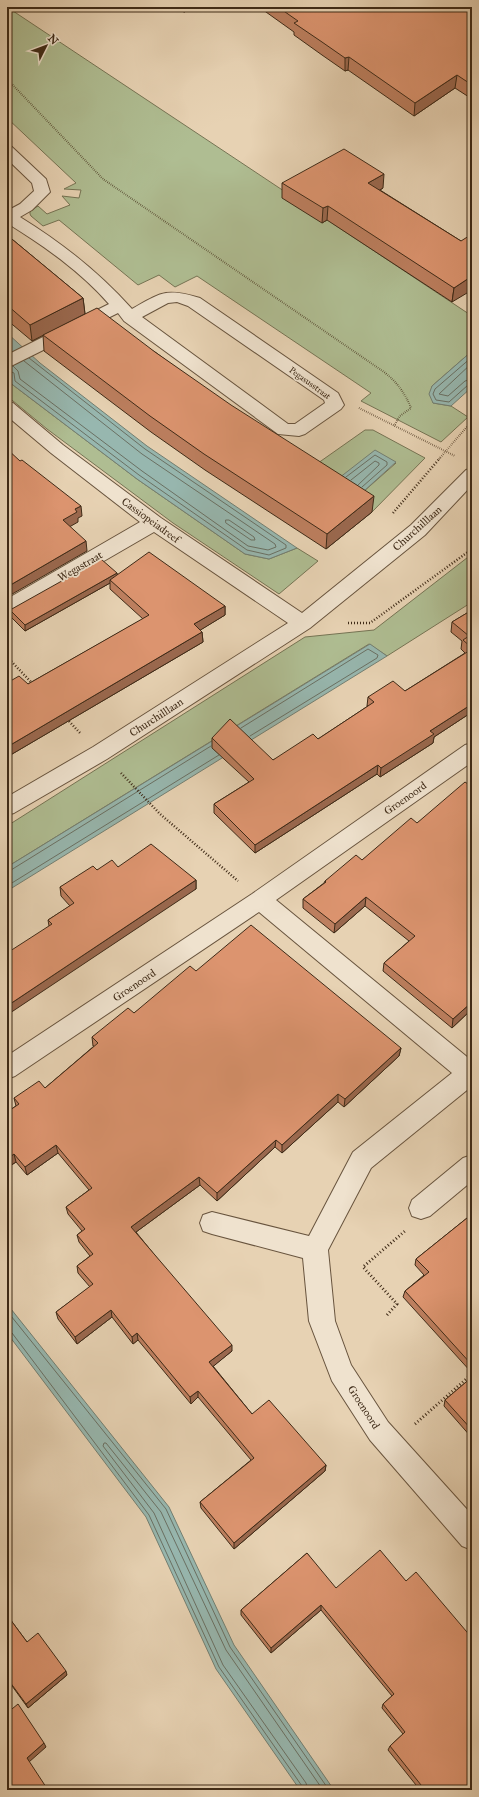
<svg xmlns="http://www.w3.org/2000/svg" width="479" height="1797" font-family="'IM FELL Great Primer',serif">
  <style>
    .green { fill: #afbd92; stroke: #767454 }
    .water { fill: #97b7af; stroke: #737f72 }
    .lines { fill: none; stroke-linecap: round; stroke-linejoin: round }
    .shore { stroke: #6a7063; stroke-width: 1 }
    .minor-casing { stroke: #68543e; stroke-width: 2 }
    .path-far2 { stroke: #3e2a17; stroke-width: 2; stroke-dasharray: 0.5 1.5; stroke-linecap: butt }
    .path-far1 { stroke: #3e2a17; stroke-width: 2.5; stroke-dasharray: 1 2; stroke-linecap: butt }
    .path { stroke: #3e2a17; stroke-width: 3; stroke-dasharray: 1 2.5; stroke-linecap: butt }
    .minor { fill: #efe2ce; fill-rule: evenodd }
    .wall { fill: #bd7f5f; stroke: #3e2a17 }
    .shaded-wall { fill: #9a684e; stroke: #3e2a17 }
    .building { fill: #dc946f; stroke: #3e2a17 }
    .labels { text-anchor: middle; stroke-width: 3.5; stroke-linejoin: round; paint-order: stroke }
    .far-street-label { font-size: 9px; fill: #3e2a17; stroke: #efe2ce }
    .street-label { font-size: 11px; fill: #3e2a17; stroke: #efe2ce }
  </style>
  <rect width="100%" height="100%" fill="#e7d2b3"/>
  <filter id="stains"><feTurbulence type="fractalNoise" baseFrequency=".005" numOctaves="4"/><feColorMatrix values="0 0 0 0 .2 0 0 0 0 .09 0 0 0 0 .02 0 0 0 .5 -.17"/></filter>
  <radialGradient id="worn" r=".72"><stop offset=".6" stop-color="#630" stop-opacity="0"/><stop offset="1" stop-color="#630" stop-opacity=".3"/></radialGradient>
  <g class="green">
    <polygon points="7,7 472,316 472,351 432,386 433,403 451,406 468,417 441,442 361,401 371,393 197,276 175,287 159,275 138,285 59,220 43,226 31,216 30,214 30,211 38,206 47,214 70,205 62,196 79,198 81,190 64,189 76,183 7,118"/>
    <polygon points="9,382 137,479 245,554 269,559 297,548 318,561 279,594 173,523 47,429 7,396 7,383"/>
    <polygon points="365,430 373,430 425,458 372,512 354,500 396,463 330,485 311,468"/>
    <polygon points="472,554 472,602 387,656 369,644 7,867 7,826 305,637 374,630"/>
  </g>
  <g class="water">
    <polygon points="7,333 40,363 147,446 297,548 269,559 245,554 137,479 9,382 11,376 7,373"/>
    <polygon points="472,351 472,387 451,406 433,403 429,394 432,386"/>
    <polygon points="375,450 396,462 354,500 330,485"/>
    <polygon points="370,644 387,656 7,891 7,867"/>
    <polygon points="7,1304 169,1507 234,1645 334,1790 300,1790 216,1669 146,1517 7,1333"/>
  </g>
  <g class="lines">
    <g class="shore">
      <polyline points="472,357 435,389 433,394 436,400 449,402 468,385 472,384"/>
      <polyline points="472,363 439,394 448,396 465,381 472,379"/>
      <polyline points="13,366 18,371 20,379 142,471 248,546 268,550 276,547 275,544 142,454 24,361"/>
      <polyline points="7,370 14,373 15,381 139,475 247,550 269,555 286,548 286,545 145,449 29,358"/>
      <polyline points="346,477 375,455 387,462 387,465 362,487"/>
      <polyline points="351,480 375,461 379,463 379,465 358,485"/>
      <polygon points="226,520 229,520 254,537 255,540 251,540 226,523"/>
      <polyline points="241,728 368,649 378,655 377,658 250,736"/>
      <polyline points="7,870 11,870 211,746"/>
      <polyline points="7,886 219,755"/>
      <polyline points="7,1311 166,1509 230,1647 329,1790"/>
      <polyline points="7,1331 12,1333 149,1515 219,1667 302,1786 303,1790"/>
      <polyline points="308,1790 306,1783 223,1665 154,1513 103,1446 104,1443 106,1443 161,1512 226,1650 323,1790"/>
    </g>
    <defs>
      <g id="minor">
        <path d="M7 145 12 147 46 179 50 192 32 210 20 217C62 243 99 272 132 309 162 292 166 288 200 298L338 393 344 405 341 409 305 434 299 436 278 434 124 321 118 313 7 368V355L109 304C80 271 44 246 7 223V211L20 204 34 191 32 183 7 159ZM177 302 188 306 324 400 325 403 295 424H288L142 317 168 303Z"/>
        <polygon points="7,401 13,403 63,445 161,518 302,613 411,525 466,470 472,468 472,485 425,535 310,628 107,759 14,813 7,815 7,797 93,747 288,623 154,532 14,613 7,615 7,599 140,522 51,453 7,416"/>
        <polygon points="472,743 472,762 276,900 472,1061 472,1086 371,1168 328,1250 335,1321 351,1365 388,1422 472,1515 472,1550 462,1546 370,1440 332,1381 309,1321 303,1258 212,1234 203,1231 200,1223 203,1215 212,1212 309,1236 353,1152 452,1073 259,912 15,1076 7,1079 7,1056 252,894 465,745"/>
        <polygon points="472,1155 472,1181 430,1216 421,1219 412,1216 409,1208 412,1200 463,1158"/>
      </g>
    </defs>
    <use href="#minor" class="minor-casing"/>
    <g class="path-far2">
      <path d="M7 79 103 179 384 372C397 382 405 393 411 408L400 416 394 426"/>
      <polyline points="359,408 455,456"/>
      <polyline points="439,459 472,421"/>
    </g>
    <g class="path-far1">
      <polyline points="393,513 440,458"/>
      <polyline points="348,623 370,623 472,549"/>
      <polyline points="7,657 33,684"/>
      <polyline points="67,719 80,733"/>
      <polyline points="121,773 160,814 238,881"/>
    </g>
    <g class="path">
      <polyline points="387,1315 397,1304 363,1267 405,1231"/>
      <polyline points="415,1424 472,1374"/>
    </g>
    <use href="#minor" class="minor"/>
  </g>
  <g class="wall">
    <polygon points="173,7 197,7 184,12"/>
    <polygon points="259,7 472,7 472,99 455,88 414,116 348,70 345,71 322,55 294,35 294,32"/>
    <polygon points="282,183 383,188 380,190 461,241 452,302 327,220 322,223 282,198"/>
    <polygon points="7,235 83,298 85,314 155,352 372,512 326,549 205,470 151,432 44,351 43,335 32,341 7,320"/>
    <polygon points="117,574 225,606 225,615 200,630 202,632 203,642 7,757 7,683 28,684 143,619 110,589 110,583 25,631 10,616 10,610"/>
    <polygon points="472,610 472,712 434,737 433,743 380,777 377,774 255,853 214,813 214,804 249,782 212,748 212,738 273,760 318,739 368,706 367,706 368,697 405,691 465,653 461,649 462,641 451,632 452,622"/>
    <polygon points="472,786 472,1009 452,1028 383,971 384,963 409,941 365,906 334,933 303,908 303,899 324,883 325,881 362,860"/>
    <polygon points="118,867 196,880 196,889 49,926 48,920 70,906 61,896 60,887 97,870"/>
    <polygon points="196,971 401,1048 399,1056 344,1107 338,1102 282,1153 275,1147 217,1201 200,1185 136,1232 232,1351 213,1366 252,1414 326,1465 325,1471 234,1549 201,1508 200,1502 251,1460 198,1397 191,1404 138,1340 133,1344 112,1317 77,1344 58,1319 56,1312 90,1287 78,1273 77,1266 90,1256 79,1242 77,1235 82,1231 68,1214 66,1207 89,1190 58,1153 27,1175 16,1162 7,1168 7,1112 16,1106 14,1098 45,1088 94,1046 93,1046 92,1037 134,1013"/>
    <polygon points="472,1214 472,1373 403,1297 405,1291 424,1275 415,1265 416,1259"/>
    <polygon points="472,1377 472,1438 444,1406 445,1400"/>
    <polygon points="307,1553 472,1790 420,1790 388,1750 390,1746 403,1734 382,1708 383,1704 392,1696 321,1610 271,1653 241,1615 241,1610"/>
    <polygon points="7,1615 27,1642 67,1675 28,1708 7,1679"/>
  </g>
  <g class="shaded-wall">
    <polygon points="184,7 197,7 184,12"/>
    <polygon points="349,57 348,70 345,71 345,58"/>
    <polygon points="457,75 455,88 414,116 415,103"/>
    <polygon points="384,174 383,188 367,198 368,183"/>
    <polygon points="328,206 327,220 322,223 323,208"/>
    <polygon points="472,276 472,290 452,302 454,288"/>
    <polygon points="83,298 85,314 32,341 30,325"/>
    <polygon points="374,496 372,512 326,549 327,534"/>
    <polygon points="81,506 82,516 78,518 78,522 64,530 63,520 75,509"/>
    <polygon points="86,541 87,551 7,597 7,587"/>
    <polygon points="117,573 118,579 110,580 110,583 25,631 25,625"/>
    <polygon points="225,606 225,615 194,634 194,624"/>
    <polygon points="202,632 203,642 7,757 7,747"/>
    <polygon points="472,704 472,712 434,737 433,743 380,777 381,768 430,731"/>
    <polygon points="378,765 377,774 255,853 255,845"/>
    <polygon points="196,880 196,889 7,1015 7,1006"/>
    <polygon points="366,897 365,906 334,933 335,924"/>
    <polygon points="472,1002 472,1009 452,1028 453,1019"/>
    <polygon points="401,1048 399,1056 344,1107 345,1099"/>
    <polygon points="338,1094 338,1102 282,1153 282,1145"/>
    <polygon points="276,1140 275,1147 217,1201 217,1193"/>
    <polygon points="56,1145 58,1153 27,1175 25,1167"/>
    <polygon points="14,1154 16,1162 7,1168 7,1159"/>
    <polygon points="199,1177 200,1185 132,1235 131,1227"/>
    <polygon points="111,1310 112,1317 77,1344 75,1337"/>
    <polygon points="137,1333 138,1340 133,1344 132,1337"/>
    <polygon points="232,1345 232,1351 210,1369 209,1362"/>
    <polygon points="198,1391 198,1397 191,1404 190,1397"/>
    <polygon points="326,1465 325,1471 234,1549 234,1543"/>
    <polygon points="321,1605 321,1610 271,1653 271,1648"/>
    <polygon points="66,1671 67,1675 28,1708 26,1704"/>
    <polygon points="44,1743 46,1747 29,1762 27,1758"/>
  </g>
  <g class="building">
    <polygon points="278,7 472,7 472,85 457,75 415,103 349,57 345,58 322,42 294,23 298,21"/>
    <polygon points="344,149 384,174 368,183 461,241 472,234 472,276 454,288 328,206 323,208 282,183"/>
    <polygon points="7,235 83,298 30,325 7,305"/>
    <polygon points="97,308 155,352 231,405 374,496 327,534 204,454 150,416 43,335"/>
    <polygon points="7,449 20,461 22,460 81,506 75,509 77,512 63,520 86,541 7,587"/>
    <polygon points="149,552 225,606 194,624 202,632 7,747 7,683 19,676 28,684 149,615 110,580"/>
    <polygon points="101,559 117,573 25,625 10,610"/>
    <polygon points="472,610 472,648 463,640 469,636 452,622"/>
    <polygon points="472,649 472,704 430,731 434,734 381,768 378,765 255,845 214,804 254,779 212,738 230,719 273,760 313,734 318,739 374,702 368,697 393,681 405,691"/>
    <polygon points="465,782 471,786 472,786 472,1002 453,1019 384,963 415,936 366,897 335,924 303,899 326,882 325,881 356,855 362,860 411,818 417,823"/>
    <polygon points="151,844 196,880 7,1006 7,953 52,924 48,920 74,903 60,887 93,866 97,870 112,860 118,867"/>
    <polygon points="251,925 401,1048 345,1099 338,1094 282,1145 276,1140 217,1193 199,1177 131,1227 232,1345 209,1362 252,1414 269,1400 326,1465 234,1543 200,1502 254,1458 198,1391 190,1397 137,1333 132,1337 111,1310 75,1337 56,1312 93,1284 77,1266 93,1254 77,1235 85,1229 66,1207 92,1188 56,1145 25,1167 14,1154 7,1159 7,1112 19,1104 14,1098 39,1081 45,1088 98,1043 92,1037 128,1008 134,1013 190,966 196,971"/>
    <polygon points="472,1214 472,1365 405,1291 429,1272 416,1259"/>
    <polygon points="472,1377 472,1430 445,1400"/>
    <polygon points="380,1550 406,1581 416,1572 472,1638 472,1790 425,1790 390,1746 405,1732 383,1704 394,1694 321,1605 271,1648 241,1610 307,1553 336,1588"/>
    <polygon points="7,1615 27,1642 38,1633 66,1671 26,1704 7,1678"/>
    <polygon points="18,1704 44,1743 27,1758 48,1790 7,1790 7,1713"/>
  </g>
  <g class="labels">
    <g class="far-street-label">
      <text transform="translate(310 383) rotate(36)" y="3">Pegasusstraat</text>
    </g>
    <g class="street-label">
      <text transform="translate(151 520) rotate(36)" y="4">Cassiopeiadreef</text>
      <text transform="translate(417 528) rotate(-42)" y="4">Churchilllaan</text>
      <text transform="translate(80 566) rotate(-30)" y="4">Wegastraat</text>
      <text transform="translate(156 717) rotate(-33)" y="4">Churchilllaan</text>
      <text transform="translate(405 798) rotate(-35)" y="4">Groenoord</text>
      <text transform="translate(134 985) rotate(-34)" y="4">Groenoord</text>
      <text transform="translate(364 1407) rotate(57)" y="4">Groenoord</text>
    </g>
  </g>
  <rect width="479" height="1797" fill="none" stroke="#e7d2b3" stroke-width="24"/>
  <rect x="8" y="8" width="463" height="1781" fill="none" stroke="#3e2a17" stroke-width="2"/>
  <rect x="12" y="12" width="455" height="1773" fill="none" stroke="#3e2a17"/>
  <g transform="translate(46 46) rotate(48)" stroke="#efe2ce" stroke-width="3" paint-order="stroke">
  <path d="M0-3L7 15L0 10L-7 15Z" fill="#3e2a17"/>
  <text y="-6" font-size="11" font-weight="bold" text-anchor="middle" fill="#3e2a17">N</text>
  </g>
  <rect width="100%" height="100%" filter="url(#stains)"/>
  <rect width="100%" height="100%" fill="url(#worn)"/>
</svg>
